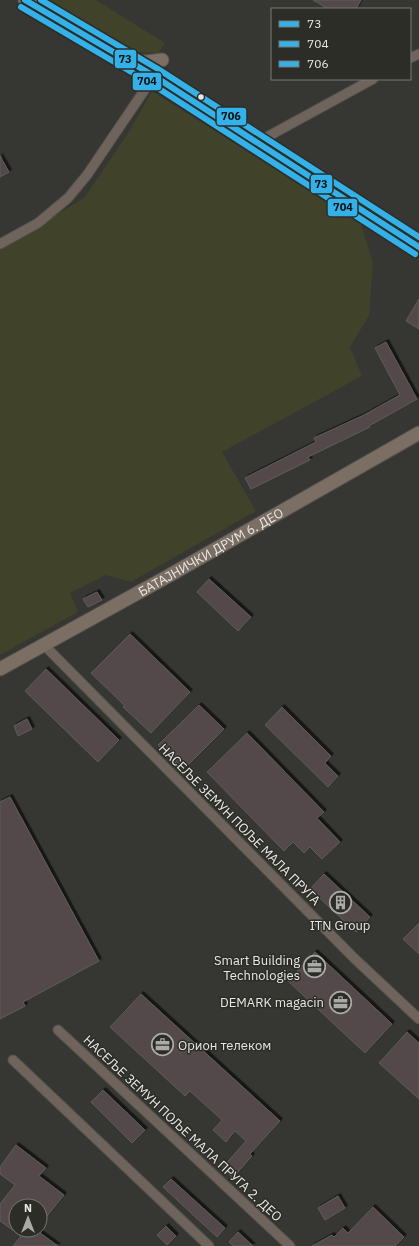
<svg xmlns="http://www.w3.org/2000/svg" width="419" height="1246" font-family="'IBM Plex Sans',sans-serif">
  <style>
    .grass { fill: #404229 }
    .building { fill: #534a4c; stroke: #5d5c5b; filter: url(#shadow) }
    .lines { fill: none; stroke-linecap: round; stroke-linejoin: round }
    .street-casing { stroke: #525250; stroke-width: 11 }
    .secondary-casing { stroke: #525250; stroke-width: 15 }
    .street { stroke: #6f645b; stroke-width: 9 }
    .secondary { stroke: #7b6e63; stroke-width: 13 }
    .bus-1-casing { stroke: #2d2d28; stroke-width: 9 }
    .bus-2-casing { stroke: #2d2d28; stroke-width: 9 }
    .bus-3-casing { stroke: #2d2d28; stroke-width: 9 }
    .bus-1 { stroke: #33b2e9; stroke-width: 6 }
    .bus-2 { stroke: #33b2e9; stroke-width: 6 }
    .bus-3 { stroke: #33b2e9; stroke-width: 6 }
    .bus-dot { fill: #e8e8e5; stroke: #2d2d28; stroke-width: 1.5 }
    .labels { text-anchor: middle; stroke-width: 3; stroke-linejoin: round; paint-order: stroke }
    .street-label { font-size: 13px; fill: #e8e8e5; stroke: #2d2d28 }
    .poi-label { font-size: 13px; fill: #e8e8e5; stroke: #2d2d28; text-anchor: end }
    .line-badge { stroke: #2d2d28; stroke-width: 1.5 }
    .pale-badge-label { font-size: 11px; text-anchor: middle; font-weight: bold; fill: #111 }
  </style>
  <defs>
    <filter id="shadow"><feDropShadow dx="2.5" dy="-2.5" stdDeviation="0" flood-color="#0009"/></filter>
  </defs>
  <rect width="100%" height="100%" fill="#363633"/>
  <g class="grass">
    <polygon points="40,0 96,0 165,43 158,53 123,52"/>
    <polygon points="152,91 361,224 373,263 369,316 350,347 362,376 222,452 256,511 131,582 106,575 70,593 78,612 0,655 0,250 85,197 130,130"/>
  </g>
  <g class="building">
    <polygon points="313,0 361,0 356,9 328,9"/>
    <polygon points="0,156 9,172 0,177"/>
    <polygon points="419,299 419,329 406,321"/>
    <polygon points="386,342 417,399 369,426 370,427 308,457 310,460 251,489 245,478 316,442 314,438 364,415 400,395 375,348"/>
    <polygon points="209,579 251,617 238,631 197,592"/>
    <polygon points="97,592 102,600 88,607 83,599"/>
    <polygon points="130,634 190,692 151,733 123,707 125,706 91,673"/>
    <polygon points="46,669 119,740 98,762 25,691"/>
    <polygon points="199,705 224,729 183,770 158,745"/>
    <polygon points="282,707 331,756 325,763 338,776 328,787 265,725"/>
    <polygon points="27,719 32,729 18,736 14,726"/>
    <polygon points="247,733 324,812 317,818 340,842 322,859 310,847 304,853 293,842 284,851 207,772"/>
    <polygon points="10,797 99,961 23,1002 25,1006 0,1019 0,802"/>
    <polygon points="324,874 370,917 356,932 310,889"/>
    <polygon points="419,923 419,954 403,939"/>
    <polygon points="315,952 392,1024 365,1053 288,981"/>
    <polygon points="141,994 280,1121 250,1154 252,1156 233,1178 222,1168 246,1141 235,1131 226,1142 213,1130 222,1120 190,1091 185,1096 110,1027"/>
    <polygon points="407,1032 419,1043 419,1099 379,1063"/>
    <polygon points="103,1090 145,1130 132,1143 91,1102"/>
    <polygon points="16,1145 46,1168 39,1176 64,1195 40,1225 40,1206 16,1206 16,1230 36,1230 58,1246 13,1246 21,1236 0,1221 0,1204 15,1185 0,1174 0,1167"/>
    <polygon points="171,1179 225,1228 217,1237 163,1187"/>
    <polygon points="338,1196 345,1208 325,1220 318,1208"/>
    <polygon points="373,1207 404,1237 395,1246 312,1246 332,1235 334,1237 343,1228 348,1233"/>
    <polygon points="166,1226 176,1236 167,1245 157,1235"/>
    <polygon points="238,1232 253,1246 233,1246 229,1242"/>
  </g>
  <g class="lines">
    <defs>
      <g id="street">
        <polyline points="410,58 419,54"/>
        <polyline points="256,143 373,79"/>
        <polyline points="0,244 38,223 68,198 87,175 154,76"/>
        <polyline points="44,645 354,958 419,1019"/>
        <polyline points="58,1030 290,1246"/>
        <polyline points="13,1060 209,1246"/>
      </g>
      <g id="secondary">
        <polyline points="25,0 154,76 419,247"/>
        <polyline points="131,61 146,62 162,60"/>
        <path id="s1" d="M0 669 163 579 419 433"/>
      </g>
    </defs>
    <use href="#street" class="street-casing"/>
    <use href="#secondary" class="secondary-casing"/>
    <use href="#street" class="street"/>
    <use href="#secondary" class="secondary"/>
    <defs>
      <polyline id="bus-1" points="25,0 154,76 419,247"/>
      <polyline id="bus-2" points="21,7 150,83 415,254"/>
      <polyline id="bus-3" points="41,0 158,69 419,237"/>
    </defs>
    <use href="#bus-1" class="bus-1-casing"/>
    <use href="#bus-2" class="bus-2-casing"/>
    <use href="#bus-3" class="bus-3-casing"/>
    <use href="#bus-1" class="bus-1"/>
    <use href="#bus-2" class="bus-2"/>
    <use href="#bus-3" class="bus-3"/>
  </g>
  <defs>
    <symbol id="building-ring" viewBox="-11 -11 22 22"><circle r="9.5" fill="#2d2d28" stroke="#aaaaa7" stroke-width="1.5"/><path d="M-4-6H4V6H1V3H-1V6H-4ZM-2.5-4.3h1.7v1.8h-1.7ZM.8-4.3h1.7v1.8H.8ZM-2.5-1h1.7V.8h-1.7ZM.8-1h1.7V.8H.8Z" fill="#aaaaa7"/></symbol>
    <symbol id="office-ring" viewBox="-11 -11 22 22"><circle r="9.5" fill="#2d2d28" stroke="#aaaaa7" stroke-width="1.5"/><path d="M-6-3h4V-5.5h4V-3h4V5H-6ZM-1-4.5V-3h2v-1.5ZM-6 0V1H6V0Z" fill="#aaaaa7"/></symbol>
  </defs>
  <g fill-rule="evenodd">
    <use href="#building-ring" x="328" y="890" width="25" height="25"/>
    <use href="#office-ring" x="302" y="954" width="25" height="25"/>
    <use href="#office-ring" x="328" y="990" width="25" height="25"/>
    <use href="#office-ring" x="150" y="1032" width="25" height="25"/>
  </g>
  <circle class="bus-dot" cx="201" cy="97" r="3.5"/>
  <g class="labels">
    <g class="street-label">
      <text dy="5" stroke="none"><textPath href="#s1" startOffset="241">БАТАЈНИЧКИ ДРУМ 6. ДЕО</textPath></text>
      <text transform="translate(240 824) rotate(45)" y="5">НАСЕЉЕ ЗЕМУН ПОЉЕ МАЛА ПРУГА</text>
      <text transform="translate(183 1128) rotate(43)" y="5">НАСЕЉЕ ЗЕМУН ПОЉЕ МАЛА ПРУГА 2. ДЕО</text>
    </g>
    <g class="poi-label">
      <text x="340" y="930" text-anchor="middle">ITN Group</text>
      <text x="300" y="965">Smart Building<tspan x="300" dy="15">Technologies</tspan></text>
      <text x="324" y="1007">DEMARK magacin</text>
      <text x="178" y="1050" text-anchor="start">Орион телеком</text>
    </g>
  </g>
  <g class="line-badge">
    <rect x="114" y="49" width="23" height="20" rx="4" fill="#33b2e9"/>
    <rect x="132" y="72" width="30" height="19" rx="4" fill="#33b2e9"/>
    <rect x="216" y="107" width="31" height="19" rx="4" fill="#33b2e9"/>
    <rect x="310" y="174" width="23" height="20" rx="4" fill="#33b2e9"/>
    <rect x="327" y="198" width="31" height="19" rx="4" fill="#33b2e9"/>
  </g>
  <g class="pale-badge-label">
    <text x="125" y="63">73</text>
    <text x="147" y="85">704</text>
    <text x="231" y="120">706</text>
    <text x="321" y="188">73</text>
    <text x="343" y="211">704</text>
  </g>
  <rect x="271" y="8" width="140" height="72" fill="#2d2d28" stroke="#787874"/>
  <rect x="279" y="21" width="20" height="6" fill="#33b2e9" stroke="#787874"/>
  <text x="307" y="28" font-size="12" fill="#e8e8e5">73</text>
  <rect x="279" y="41" width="20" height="6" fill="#33b2e9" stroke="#787874"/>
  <text x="307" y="48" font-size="12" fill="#e8e8e5">704</text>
  <rect x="279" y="61" width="20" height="6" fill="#33b2e9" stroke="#787874"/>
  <text x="307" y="68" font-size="12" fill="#e8e8e5">706</text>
  <g transform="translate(28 1218)"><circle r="19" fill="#2d2d28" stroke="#787874"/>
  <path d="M0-3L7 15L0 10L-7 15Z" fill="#aaaaa7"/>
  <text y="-6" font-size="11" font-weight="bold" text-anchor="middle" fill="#e8e8e5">N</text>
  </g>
</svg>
